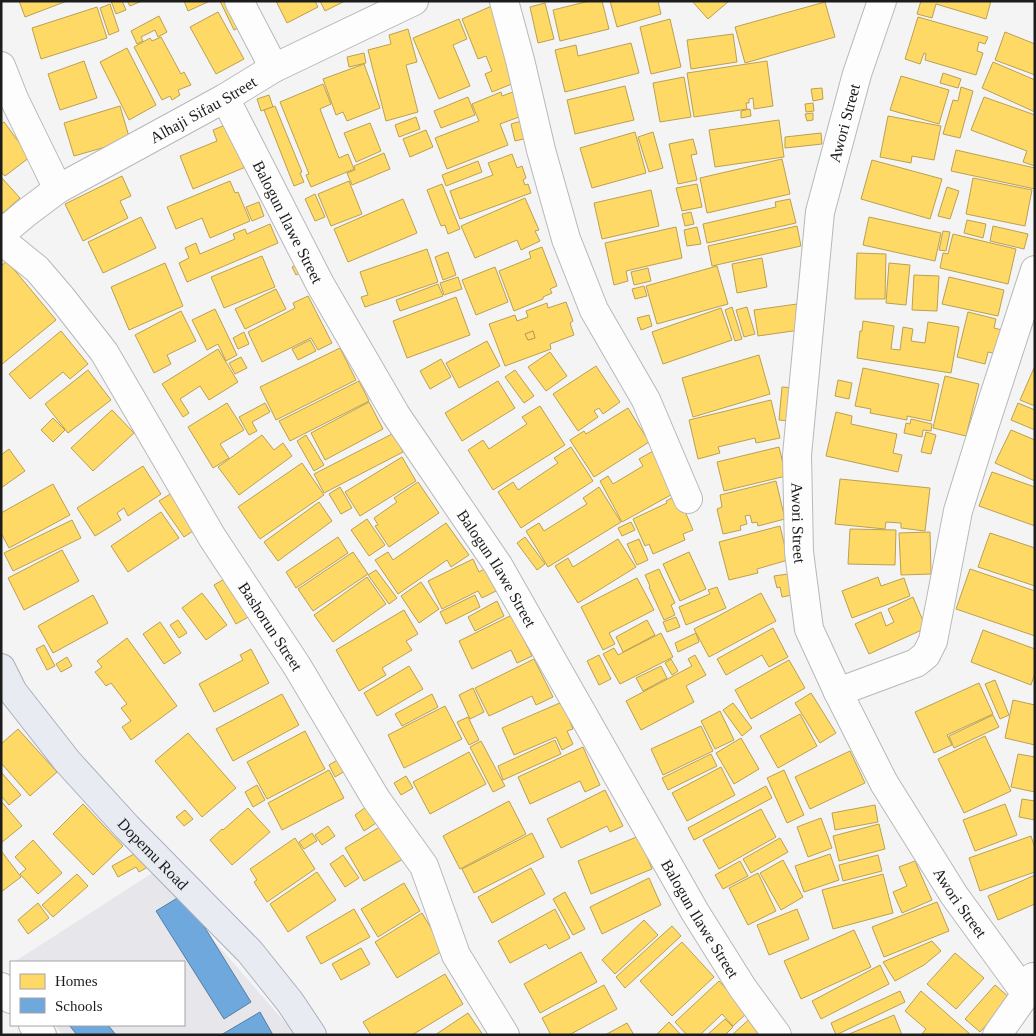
<svg xmlns="http://www.w3.org/2000/svg" width="1036" height="1036" font-family="Georgia,serif">
  <style>
    .built { fill: #e6e6eb }
    .homes { fill: #ffd966; stroke: #bba050; fill-rule: evenodd }
    .schools { fill: #6fa8dc; stroke: #567ea3 }
    .lines { fill: none; stroke-linecap: round; stroke-linejoin: round }
    .minor-casing { stroke: #b8b8b8; stroke-width: 30 }
    .major-casing { stroke: #aaafbc; stroke-width: 30 }
    .minor { stroke: #fdfdfe; stroke-width: 28 }
    .major { stroke: #e8ecf2; stroke-width: 28 }
    .labels { text-anchor: middle; stroke-width: 5; stroke-linejoin: round; paint-order: stroke }
    .street-label { font-size: 16px; fill: #1c1c1d; stroke: #fff }
  </style>
  <rect width="100%" height="100%" fill="#f4f4f5"/>
  <polygon class="built" points="154,872 296,1035 63,1035 55,1025 184,1025 184,962 14,962"/>
  <g class="homes">
    <polygon points="19,1 67,1 25,17"/>
    <polygon points="111,1 122,1 126,10 116,14"/>
    <polygon points="127,1 142,1 130,6"/>
    <polygon points="184,1 210,1 188,11"/>
    <polygon points="220,1 234,1 245,25 234,30"/>
    <polygon points="276,1 315,1 318,7 287,23"/>
    <polygon points="320,1 345,1 325,11"/>
    <polygon points="589,1 602,1 609,29 560,41 553,10"/>
    <polygon points="610,1 658,1 661,14 617,27"/>
    <polygon points="692,1 729,1 708,19"/>
    <polygon points="921,1 991,1 986,19 936,4 932,18 917,14"/>
    <polygon points="825,2 835,37 745,63 735,27"/>
    <polygon points="545,3 554,39 538,43 530,7"/>
    <polygon points="110,4 119,31 109,35 100,8"/>
    <polygon points="494,5 524,79 492,92 485,74 492,71 486,56 478,59 462,19"/>
    <polygon points="97,7 107,38 41,59 32,28"/>
    <polygon points="218,12 244,59 216,74 190,27"/>
    <polygon points="159,16 167,32 158,37 155,30 141,37 143,41 137,44 131,31"/>
    <polygon points="918,17 988,37 985,44 979,42 977,51 983,53 976,75 925,60 926,54 924,53 920,64 905,59"/>
    <polygon points="459,19 467,39 453,45 470,86 439,99 413,38"/>
    <polygon points="670,19 681,67 651,74 640,27"/>
    <polygon points="408,29 417,62 406,65 418,112 386,121 368,50 391,44 389,35"/>
    <polygon points="1005,32 1035,44 1035,75 995,60"/>
    <polygon points="733,34 737,62 691,69 687,40"/>
    <polygon points="161,37 181,74 184,72 191,85 178,90 180,95 172,100 170,96 162,100 134,47 150,38 152,41"/>
    <polygon points="631,43 639,73 565,92 555,50 576,45 578,56"/>
    <polygon points="127,48 156,105 129,120 100,62"/>
    <polygon points="364,53 366,63 349,67 347,57"/>
    <polygon points="84,61 97,98 60,110 48,74"/>
    <polygon points="767,61 773,106 754,109 753,98 749,99 749,103 746,103 747,109 694,117 687,73"/>
    <polygon points="993,62 1035,80 1035,112 982,88"/>
    <polygon points="364,64 380,108 347,121 343,112 336,115 323,79"/>
    <polygon points="943,73 961,79 958,88 940,83"/>
    <polygon points="901,76 949,90 939,124 890,110"/>
    <polygon points="684,77 691,117 660,122 653,83"/>
    <polygon points="323,84 331,104 320,109 339,158 348,154 354,169 311,187 306,175 309,174 280,102"/>
    <polygon points="625,86 634,120 575,134 567,100"/>
    <polygon points="961,87 973,91 960,138 943,134 953,100 958,101"/>
    <polygon points="822,88 823,99 813,101 811,89"/>
    <polygon points="521,89 530,113 500,124 508,145 447,169 435,138 479,121 472,104 501,92 502,96"/>
    <polygon points="269,95 273,107 261,111 257,99"/>
    <polygon points="468,97 475,115 441,128 434,111"/>
    <polygon points="984,97 1035,115 1035,166 1023,162 1027,151 971,130"/>
    <polygon points="813,103 814,111 806,112 805,104"/>
    <polygon points="120,106 130,140 74,156 64,123"/>
    <polygon points="275,106 302,172 300,173 304,182 294,186 264,110"/>
    <polygon points="750,109 751,116 741,118 741,111"/>
    <polygon points="813,113 813,120 807,121 805,114"/>
    <polygon points="888,116 941,126 934,160 912,156 911,163 880,157"/>
    <polygon points="416,117 420,129 399,137 395,125"/>
    <polygon points="528,119 532,137 515,141 511,124"/>
    <polygon points="779,120 784,157 715,167 709,130"/>
    <polygon points="4,122 30,157 5,176 1,172 1,124"/>
    <polygon points="230,123 248,166 193,189 180,156 217,141 213,130"/>
    <polygon points="370,123 381,151 356,162 344,133"/>
    <polygon points="426,130 433,147 410,157 403,139"/>
    <polygon points="635,132 646,173 592,188 580,148"/>
    <polygon points="653,132 663,168 649,172 638,137"/>
    <polygon points="821,133 822,144 785,148 785,137"/>
    <polygon points="693,139 697,154 691,155 697,180 678,184 669,144"/>
    <polygon points="956,150 1035,168 1035,189 951,171"/>
    <polygon points="384,153 390,169 352,185 347,173 355,170 354,166"/>
    <polygon points="512,154 517,168 522,166 526,178 523,180 525,185 528,184 531,193 460,219 450,191 493,175 488,163"/>
    <polygon points="782,159 790,194 707,213 700,178"/>
    <polygon points="872,160 942,179 930,219 861,199"/>
    <polygon points="478,161 482,172 446,186 442,175"/>
    <polygon points="122,176 131,196 120,201 128,218 83,241 65,204"/>
    <polygon points="1,177 20,198 3,213 1,210"/>
    <polygon points="973,178 1032,190 1025,226 966,214"/>
    <polygon points="230,181 235,193 238,192 250,221 210,238 202,218 176,229 167,207"/>
    <polygon points="349,181 362,214 331,226 318,194"/>
    <polygon points="442,184 460,229 448,234 445,225 441,226 427,190"/>
    <polygon points="697,184 702,207 682,211 676,188"/>
    <polygon points="947,187 959,191 950,219 938,216"/>
    <polygon points="651,190 659,226 602,239 594,203"/>
    <polygon points="315,194 325,217 315,221 305,199"/>
    <polygon points="525,198 539,230 535,231 540,241 521,250 517,240 475,258 461,226"/>
    <polygon points="403,199 417,233 348,262 334,229"/>
    <polygon points="790,199 796,223 707,243 703,224 776,207 775,202"/>
    <polygon points="259,202 264,216 252,221 246,207"/>
    <polygon points="691,212 694,224 685,226 682,214"/>
    <polygon points="141,217 156,248 103,273 88,242"/>
    <polygon points="869,217 941,233 935,261 863,245"/>
    <polygon points="967,220 986,224 983,238 964,233"/>
    <polygon points="270,224 278,243 187,282 179,263 189,258 185,248 196,243 200,254 235,239 233,234 245,229 247,234"/>
    <polygon points="797,226 801,246 712,266 708,246"/>
    <polygon points="993,226 1028,234 1024,249 990,241"/>
    <polygon points="676,227 682,258 626,271 628,281 614,285 605,243"/>
    <polygon points="697,227 701,244 687,246 684,230"/>
    <polygon points="943,231 950,232 946,251 939,250"/>
    <polygon points="953,234 1016,249 1008,284 940,268 943,253 948,254"/>
    <polygon points="542,247 557,286 550,289 552,293 543,297 543,299 514,311 499,271 531,258 529,252"/>
    <polygon points="427,249 438,282 365,307 361,297 368,295 360,272"/>
    <polygon points="448,252 456,275 443,280 435,257"/>
    <polygon points="857,253 886,254 885,299 855,299"/>
    <polygon points="262,256 275,287 224,308 211,277"/>
    <polygon points="762,258 767,287 737,293 732,264"/>
    <polygon points="7,261 56,320 1,365 1,266"/>
    <polygon points="303,262 307,269 296,275 292,267"/>
    <polygon points="165,263 183,306 129,330 111,287"/>
    <polygon points="889,263 910,265 906,305 886,303"/>
    <polygon points="717,266 728,304 657,324 646,286"/>
    <polygon points="495,267 508,302 476,315 462,280"/>
    <polygon points="648,268 651,281 634,285 631,272"/>
    <polygon points="914,275 939,276 937,311 912,310"/>
    <polygon points="458,277 462,289 444,295 440,283"/>
    <polygon points="949,277 1004,290 998,316 942,304"/>
    <polygon points="438,284 443,296 400,311 396,300"/>
    <polygon points="644,286 647,296 635,299 632,289"/>
    <polygon points="276,289 286,309 245,329 235,309"/>
    <polygon points="308,296 332,343 318,350 311,338 262,362 248,332 295,308 293,303"/>
    <polygon points="456,297 470,335 407,358 393,321"/>
    <path d="M566 302 573 321 570 323 574 335 550 344 551 349 505 366 489 324 515 315 517 321 528 317 526 311 547 303 548 308ZM533 331 535 338 528 340 525 334Z"/>
    <polygon points="797,304 800,330 758,336 754,310"/>
    <polygon points="732,307 742,339 735,341 725,310"/>
    <polygon points="747,307 755,334 744,337 736,310"/>
    <polygon points="721,308 732,340 663,364 652,332"/>
    <polygon points="215,309 237,355 226,361 218,344 207,350 192,320"/>
    <polygon points="181,311 196,341 167,355 171,364 154,373 135,335"/>
    <polygon points="968,312 996,319 994,328 1002,330 997,354 988,352 985,364 957,357"/>
    <polygon points="649,315 652,326 641,330 637,318"/>
    <polygon points="863,321 894,326 891,349 900,350 903,327 913,329 911,341 925,343 928,322 959,327 951,373 857,358 860,331 862,331"/>
    <polygon points="61,331 88,364 70,379 63,372 30,399 9,374"/>
    <polygon points="533,331 535,338 528,340 525,334"/>
    <polygon points="244,332 249,344 238,349 233,338"/>
    <polygon points="310,340 316,351 298,360 292,349"/>
    <polygon points="487,341 500,366 459,388 446,363"/>
    <polygon points="340,348 356,380 276,420 260,387"/>
    <polygon points="218,349 238,382 209,400 200,386 180,399 189,413 183,417 162,384"/>
    <polygon points="550,352 567,376 546,391 528,367"/>
    <polygon points="759,355 770,394 693,417 682,378"/>
    <polygon points="241,357 247,368 235,374 229,363"/>
    <polygon points="441,359 451,377 430,389 420,371"/>
    <polygon points="596,366 620,402 603,414 599,408 594,411 598,417 578,431 553,394"/>
    <polygon points="863,368 939,384 931,421 907,416 907,420 870,413 871,409 855,406"/>
    <polygon points="1034,368 1035,368 1035,406 1020,400"/>
    <polygon points="88,370 111,400 68,433 45,404"/>
    <polygon points="515,370 534,396 524,403 505,377"/>
    <polygon points="945,376 979,384 966,436 933,428"/>
    <polygon points="838,380 852,383 849,399 835,396"/>
    <polygon points="359,381 369,401 290,441 279,421"/>
    <polygon points="498,381 515,408 462,441 445,413"/>
    <polygon points="782,387 794,388 790,421 779,420"/>
    <polygon points="771,400 780,438 756,443 755,438 718,447 720,453 698,459 689,420"/>
    <polygon points="369,402 383,429 325,460 311,433"/>
    <polygon points="227,403 244,430 220,444 229,458 213,468 188,427"/>
    <polygon points="265,403 270,412 252,422 257,431 249,435 239,417"/>
    <polygon points="1018,403 1035,410 1035,430 1011,420"/>
    <polygon points="540,406 565,445 493,490 468,450 483,440 489,449 527,424 522,417"/>
    <polygon points="628,408 649,442 594,477 570,440 584,431 586,434"/>
    <polygon points="112,410 134,433 93,471 71,448"/>
    <polygon points="836,412 852,416 851,424 897,434 893,453 902,455 898,472 826,456"/>
    <polygon points="53,418 65,430 53,442 41,430"/>
    <polygon points="911,419 932,424 931,431 923,430 922,437 904,433 906,423 910,424"/>
    <polygon points="1011,430 1035,440 1035,481 995,463"/>
    <polygon points="926,432 936,435 931,454 921,452"/>
    <polygon points="394,433 403,452 324,493 314,474"/>
    <polygon points="262,435 274,450 283,443 292,456 239,495 218,467"/>
    <polygon points="306,435 324,465 314,471 297,441"/>
    <polygon points="571,447 593,481 521,528 498,492 513,482 518,490 558,463 554,458"/>
    <polygon points="779,447 786,476 724,491 717,462"/>
    <polygon points="9,449 25,471 1,488 1,455"/>
    <polygon points="655,450 678,491 622,522 600,481 608,476 613,484 643,466 639,459"/>
    <polygon points="402,457 416,481 360,516 345,492"/>
    <polygon points="302,463 324,495 260,539 238,507"/>
    <polygon points="143,466 161,494 128,516 124,508 117,513 121,520 95,536 77,508"/>
    <polygon points="992,472 1035,487 1035,526 979,506"/>
    <polygon points="840,479 930,488 925,531 901,528 901,523 886,522 885,529 835,524"/>
    <polygon points="776,481 785,519 758,526 757,522 752,523 750,515 745,516 747,524 740,526 741,530 723,534 717,509 722,507 720,495"/>
    <polygon points="418,482 439,513 389,547 375,526 378,525 374,518 397,502 394,498"/>
    <polygon points="53,484 70,515 9,548 1,533 1,513"/>
    <polygon points="340,487 352,508 341,514 329,494"/>
    <polygon points="599,487 621,522 548,567 526,531 539,523 544,531 587,504 583,498"/>
    <polygon points="175,491 199,527 184,537 159,501"/>
    <polygon points="678,495 693,530 683,534 685,540 653,554 649,544 645,546 633,519 667,503 666,501"/>
    <polygon points="319,502 332,521 278,561 264,542"/>
    <polygon points="161,512 179,538 128,572 111,546"/>
    <polygon points="367,519 385,545 369,556 351,530"/>
    <polygon points="72,520 81,538 13,571 4,553"/>
    <polygon points="631,522 635,530 622,536 618,528"/>
    <polygon points="446,523 469,555 451,567 447,560 398,594 375,560 388,552 393,560"/>
    <polygon points="780,526 788,560 757,569 758,573 729,580 719,542"/>
    <polygon points="850,529 896,530 895,565 848,564"/>
    <polygon points="930,532 931,574 901,575 899,533"/>
    <polygon points="990,533 1035,548 1035,586 978,567"/>
    <polygon points="338,537 348,553 296,588 286,572"/>
    <polygon points="525,537 545,564 537,570 517,543"/>
    <polygon points="618,539 636,567 578,603 555,566 568,558 573,567"/>
    <polygon points="639,539 648,560 637,565 627,544"/>
    <polygon points="62,550 79,581 24,610 8,578"/>
    <polygon points="353,552 368,574 313,611 298,589"/>
    <polygon points="689,552 706,589 680,601 663,564"/>
    <polygon points="473,559 479,572 490,566 502,588 482,598 478,591 442,609 428,581"/>
    <polygon points="659,569 675,603 671,605 675,615 664,620 649,587 650,586 645,575"/>
    <polygon points="970,569 1035,591 1035,636 956,609"/>
    <polygon points="376,570 397,598 389,604 368,575"/>
    <polygon points="788,574 792,595 782,597 780,587 777,588 774,576"/>
    <polygon points="228,577 250,616 236,624 214,585"/>
    <polygon points="367,577 386,604 333,642 314,615"/>
    <polygon points="878,577 881,586 904,578 910,596 852,618 842,591"/>
    <polygon points="637,578 654,610 609,633 615,644 603,650 581,607"/>
    <polygon points="421,582 439,609 419,623 401,596"/>
    <polygon points="717,587 726,608 686,625 679,607 710,594 708,590"/>
    <polygon points="202,593 227,625 206,640 182,608"/>
    <polygon points="761,593 776,621 709,657 694,629"/>
    <polygon points="93,595 108,623 53,653 38,626"/>
    <polygon points="475,595 480,607 446,624 440,612"/>
    <polygon points="913,597 926,628 869,654 855,624 881,612 886,626 894,622 888,609"/>
    <polygon points="497,601 504,616 475,631 468,617"/>
    <polygon points="404,610 418,634 406,641 412,650 382,668 386,675 359,691 336,650"/>
    <polygon points="512,615 532,656 517,663 511,650 472,669 459,641"/>
    <polygon points="676,617 680,627 667,632 663,622"/>
    <polygon points="178,620 187,633 179,638 170,625"/>
    <polygon points="647,620 655,635 623,652 616,637"/>
    <polygon points="160,622 181,653 164,664 143,634"/>
    <polygon points="773,628 788,657 769,667 762,655 726,675 717,659"/>
    <polygon points="983,630 1035,649 1035,673 1031,685 971,662"/>
    <polygon points="661,633 673,657 620,684 603,654 614,648 618,655"/>
    <polygon points="696,633 699,642 678,652 675,643"/>
    <polygon points="127,638 177,706 131,740 122,727 131,721 121,708 127,704 111,683 106,686 95,672 102,667 97,661"/>
    <polygon points="44,645 55,666 47,670 36,649"/>
    <polygon points="251,649 269,683 214,712 199,684 243,660 240,655"/>
    <polygon points="599,655 611,679 599,685 587,661"/>
    <polygon points="695,655 706,675 686,686 694,702 641,730 626,701 692,666 688,659"/>
    <polygon points="67,657 72,666 61,672 56,664"/>
    <polygon points="534,659 553,697 536,705 532,696 489,716 475,688"/>
    <polygon points="671,659 678,671 672,675 665,663"/>
    <polygon points="789,660 805,688 751,719 735,690"/>
    <polygon points="409,666 423,689 377,716 364,693"/>
    <polygon points="661,666 667,678 643,691 636,678"/>
    <polygon points="995,680 1009,715 1000,719 985,684"/>
    <polygon points="979,683 993,714 947,735 952,745 934,753 915,712"/>
    <polygon points="473,688 484,712 470,719 459,695"/>
    <polygon points="811,693 836,733 820,743 795,703"/>
    <polygon points="282,694 299,725 233,761 216,729"/>
    <polygon points="432,694 438,707 402,726 395,714"/>
    <polygon points="1013,700 1035,705 1035,745 1005,738"/>
    <polygon points="562,702 573,729 567,731 573,744 562,750 556,737 514,755 502,728"/>
    <polygon points="733,703 752,728 742,736 723,710"/>
    <polygon points="445,706 462,739 404,768 388,735"/>
    <polygon points="720,711 734,740 715,749 701,721"/>
    <polygon points="800,714 817,746 778,768 760,736"/>
    <polygon points="993,715 999,727 954,748 949,736"/>
    <polygon points="468,717 479,740 469,745 457,722"/>
    <polygon points="701,726 713,751 663,775 651,749"/>
    <polygon points="18,729 57,772 30,796 1,763 1,744"/>
    <polygon points="305,731 325,769 267,799 247,762"/>
    <polygon points="188,733 236,788 202,817 155,761"/>
    <polygon points="985,736 1011,791 964,813 938,759"/>
    <polygon points="741,738 759,769 734,784 716,753"/>
    <polygon points="555,740 561,754 503,780 498,766"/>
    <polygon points="481,741 505,786 493,792 470,747"/>
    <polygon points="583,747 600,785 585,792 580,781 530,804 518,777"/>
    <polygon points="850,751 865,783 810,809 795,777"/>
    <polygon points="469,752 486,784 430,814 413,782"/>
    <polygon points="711,754 717,766 668,790 662,778"/>
    <polygon points="1018,754 1035,757 1035,792 1011,787"/>
    <polygon points="339,759 345,771 335,777 329,765"/>
    <polygon points="721,767 735,795 687,821 672,793"/>
    <polygon points="329,770 344,798 282,830 268,803"/>
    <polygon points="784,770 804,815 787,823 767,778"/>
    <polygon points="1,772 21,795 9,805 1,796"/>
    <polygon points="406,776 413,788 401,795 394,783"/>
    <polygon points="257,785 265,800 253,807 245,792"/>
    <polygon points="766,786 772,798 694,840 688,828"/>
    <polygon points="605,790 623,826 610,832 607,826 561,848 547,819"/>
    <polygon points="1022,799 1035,801 1035,820 1019,817"/>
    <polygon points="1,801 22,826 1,843"/>
    <polygon points="509,801 526,834 460,869 443,836"/>
    <polygon points="83,804 123,846 93,875 53,834"/>
    <polygon points="1005,804 1017,835 975,851 963,820"/>
    <polygon points="875,805 878,822 835,830 832,813"/>
    <polygon points="366,807 376,823 364,831 355,815"/>
    <polygon points="248,808 270,832 232,865 210,840 222,829 223,830"/>
    <polygon points="761,809 776,837 719,869 703,840"/>
    <polygon points="185,810 193,819 184,826 176,817"/>
    <polygon points="821,818 832,848 808,857 797,827"/>
    <polygon points="879,824 885,849 839,861 833,836"/>
    <polygon points="383,825 403,859 364,881 345,848"/>
    <polygon points="328,826 335,836 322,845 315,835"/>
    <polygon points="312,833 317,841 304,849 299,842"/>
    <polygon points="532,833 544,857 474,893 462,869"/>
    <polygon points="639,836 652,869 591,894 578,861"/>
    <polygon points="1031,836 1035,848 1035,872 980,891 969,858"/>
    <polygon points="295,838 315,869 267,902 254,882 257,880 250,869"/>
    <polygon points="780,838 788,852 751,873 743,859"/>
    <polygon points="33,840 62,873 38,894 20,874 26,869 15,857"/>
    <polygon points="145,848 153,864 139,872 136,867 118,877 112,866"/>
    <polygon points="1,852 2,852 21,877 1,892"/>
    <polygon points="830,854 839,880 804,892 795,866"/>
    <polygon points="343,855 359,878 345,887 330,864"/>
    <polygon points="878,855 882,871 843,881 839,865"/>
    <polygon points="783,860 803,897 781,910 760,873"/>
    <polygon points="740,861 748,876 723,889 715,875"/>
    <polygon points="915,861 932,900 902,913 893,892 907,886 899,867"/>
    <polygon points="531,868 545,894 492,923 478,897"/>
    <polygon points="317,872 336,900 288,932 270,904"/>
    <polygon points="758,873 776,911 748,925 729,888"/>
    <polygon points="77,874 88,886 53,917 42,905"/>
    <polygon points="883,874 893,913 833,929 822,890"/>
    <polygon points="1035,875 1035,904 998,920 988,896"/>
    <polygon points="649,878 661,905 602,934 590,907"/>
    <polygon points="404,883 420,911 378,937 361,909"/>
    <polygon points="565,892 585,929 573,935 553,899"/>
    <polygon points="937,902 949,931 884,957 872,927"/>
    <polygon points="38,903 49,918 28,934 18,920"/>
    <polygon points="354,909 370,937 321,964 306,937"/>
    <polygon points="555,909 570,938 549,949 546,944 510,963 498,941"/>
    <polygon points="797,909 809,939 769,955 757,925"/>
    <polygon points="422,913 444,950 397,978 375,942"/>
    <polygon points="644,920 658,935 615,974 602,960"/>
    <polygon points="672,926 681,936 625,988 616,977"/>
    <polygon points="854,930 871,967 801,999 784,961"/>
    <polygon points="932,941 941,951 924,965 895,981 883,962"/>
    <polygon points="682,942 714,977 672,1016 640,981"/>
    <polygon points="361,948 370,964 341,980 332,964"/>
    <polygon points="581,952 597,982 540,1013 524,984"/>
    <polygon points="955,953 984,978 956,1009 927,984"/>
    <polygon points="880,965 889,984 821,1019 812,1001"/>
    <polygon points="445,974 463,1004 412,1035 371,1035 363,1022"/>
    <polygon points="719,981 748,1012 733,1026 722,1014 700,1035 687,1035 675,1022"/>
    <polygon points="604,985 617,1009 569,1035 551,1035 542,1018"/>
    <polygon points="995,985 1010,998 980,1032 965,1019"/>
    <polygon points="900,991 905,1002 836,1035 831,1023"/>
    <polygon points="921,991 971,1035 922,1034 926,1029 905,1011"/>
    <polygon points="468,1013 483,1035 435,1035"/>
    <polygon points="755,1014 773,1035 732,1035"/>
    <polygon points="894,1015 902,1035 847,1035"/>
    <polygon points="725,1019 733,1027 725,1035 707,1035"/>
    <polygon points="669,1022 681,1035 656,1035"/>
    <polygon points="627,1023 634,1035 605,1035"/>
  </g>
  <g class="schools">
    <polygon points="184,894 251,1002 224,1019 156,911"/>
    <polygon points="260,1012 273,1035 221,1035"/>
    <polygon points="69,1025 108,1025 116,1035 77,1035"/>
  </g>
  <g class="lines">
    <defs>
      <g id="minor">
        <polyline points="239,1 274,68"/>
        <polyline points="504,1 520,60 541,150 566,239 594,310 646,400 688,499"/>
        <path id="s1" d="M882 1 857 74 820 212 797 455 799 552 809 629 838 692 884 783 954 895 1026 994"/>
        <polyline points="1,66 14,99 58,189"/>
        <path id="s2" d="M225 98 320 284 396 415 498 565 695 912 742 987 777 1035"/>
        <path id="s3" d="M1 234 26 213 58 189 225 98 274 68 414 1"/>
        <path id="s4" d="M1 240 37 269 61 297 104 352 212 537 297 666 376 799 424 866 456 955 505 1035"/>
        <polyline points="838,692 916,663 926,655 933,641 958,511 984,427 1035,270"/>
        <polyline points="1,987 11,999"/>
        <polyline points="33,1025 42,1035"/>
        <polyline points="997,1035 1026,994 1033,977"/>
      </g>
      <g id="major">
        <path id="s5" d="M1 668 13 692 67 761 127 827 250 952 290 1002 312 1035"/>
      </g>
    </defs>
    <use href="#minor" class="minor-casing"/>
    <use href="#major" class="major-casing"/>
    <use href="#minor" class="minor"/>
    <use href="#major" class="major"/>
  </g>
  <g class="labels">
    <g class="street-label">
      <text dy="6" stroke="none"><textPath href="#s3" startOffset="238">Alhaji Sifau Street</textPath></text>
      <text transform="translate(844 123) rotate(-75)" y="6">Awori Street</text>
      <text dy="6" stroke="none"><textPath href="#s2" startOffset="139">Balogun Ilawe Street</textPath></text>
      <text dy="6" stroke="none"><textPath href="#s1" startOffset="532">Awori Street</textPath></text>
      <text dy="6" stroke="none"><textPath href="#s2" startOffset="544">Balogun Ilawe Street</textPath></text>
      <text dy="6" stroke="none"><textPath href="#s4" startOffset="474">Bashorun Street</textPath></text>
      <text dy="6" stroke="none"><textPath href="#s5" startOffset="241">Dopemu Road</textPath></text>
      <text dy="6" stroke="none"><textPath href="#s1" startOffset="952">Awori Street</textPath></text>
      <text dy="6" stroke="none"><textPath href="#s2" startOffset="949">Balogun Ilawe Street</textPath></text>
    </g>
  </g>
  <rect width="1036" height="1036" fill="none" stroke="#1c1c1d" stroke-width="5"/>
  <rect x="10" y="961" width="175" height="65" fill="#ffffff" stroke="#a4a4a5"/>
  <rect x="20" y="974" width="25" height="15" fill="#ffd966" stroke="#a4a4a5"/>
  <text x="55" y="986" font-size="15" fill="#1c1c1d">Homes</text>
  <rect x="20" y="998" width="25" height="15" fill="#6fa8dc" stroke="#a4a4a5"/>
  <text x="55" y="1011" font-size="15" fill="#1c1c1d">Schools</text>
</svg>
